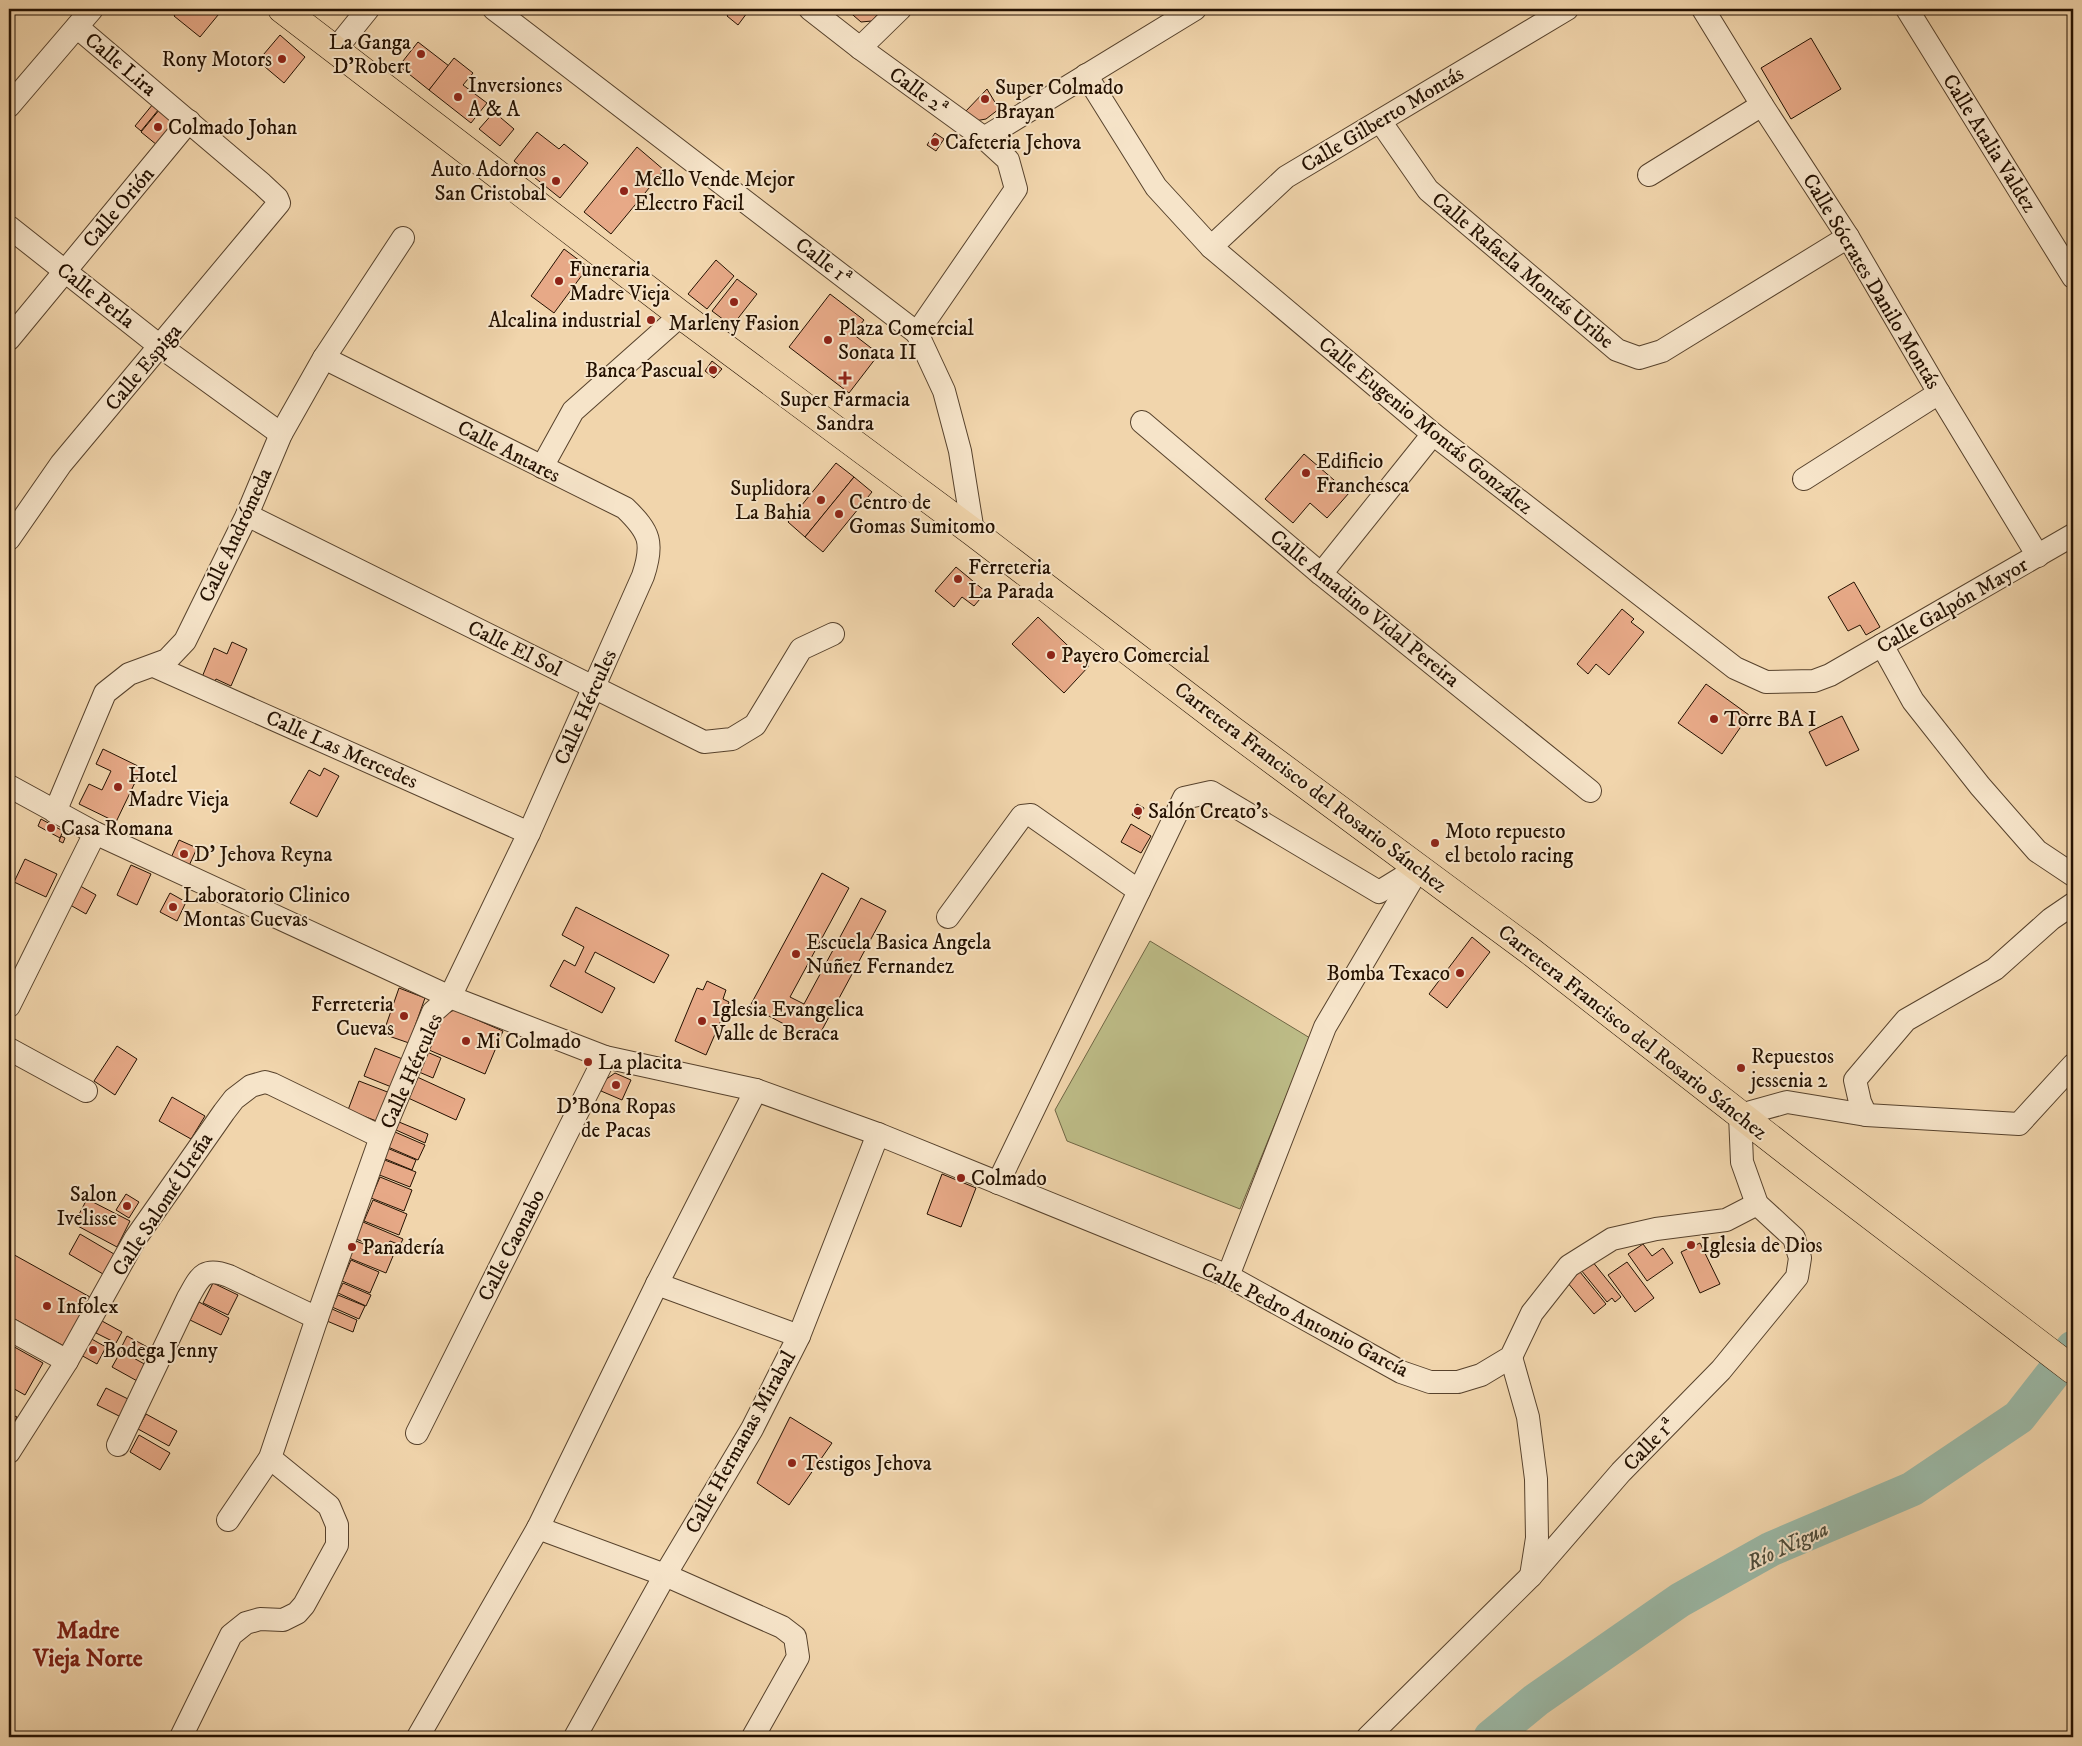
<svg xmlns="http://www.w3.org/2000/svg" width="2082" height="1746" font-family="'IM FELL DW Pica',serif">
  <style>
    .green { fill: #bdbc87; stroke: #706644 }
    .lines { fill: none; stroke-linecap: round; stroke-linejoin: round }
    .river { stroke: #9bb9a7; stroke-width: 35 }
    .building { fill: #e7a987; stroke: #241101 }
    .street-casing { stroke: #57422c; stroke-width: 24 }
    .primary-casing { stroke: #241101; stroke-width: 29 }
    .street { stroke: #f6e4c9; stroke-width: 22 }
    .primary { stroke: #f1d5ac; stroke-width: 28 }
    .poi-dot { fill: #8f2418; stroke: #f6e4c9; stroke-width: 2 }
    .labels { text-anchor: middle; stroke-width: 4; stroke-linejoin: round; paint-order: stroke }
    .poi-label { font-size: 21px; fill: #241101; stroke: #f6e4c9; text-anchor: start }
    .street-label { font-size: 21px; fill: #241101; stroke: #f6e4c9 }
    .water-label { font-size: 22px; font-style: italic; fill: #4e4c3b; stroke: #f6e4c9 }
    .quarter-label { font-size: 24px; font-weight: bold; fill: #7a1f14; stroke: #f6e4c9 }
  </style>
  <rect width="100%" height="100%" fill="#f1d5ac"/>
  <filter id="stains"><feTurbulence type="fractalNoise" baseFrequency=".004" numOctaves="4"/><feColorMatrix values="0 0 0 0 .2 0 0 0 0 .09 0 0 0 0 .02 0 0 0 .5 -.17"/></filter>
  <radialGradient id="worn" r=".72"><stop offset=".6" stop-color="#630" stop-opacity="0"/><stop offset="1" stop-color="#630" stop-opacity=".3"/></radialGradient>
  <polygon class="green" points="1150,941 1310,1038 1240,1209 1067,1141 1055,1110"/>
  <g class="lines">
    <polyline class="river" points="1491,1737 1536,1700 1680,1600 1771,1549 1912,1489 2019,1417 2073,1348"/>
  </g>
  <g class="building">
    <polygon points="179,9 223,9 200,37 174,16"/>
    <polygon points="732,9 750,9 738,25 727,16"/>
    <polygon points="846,9 882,9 872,21 861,22"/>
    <polygon points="280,35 305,57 284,83 258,61"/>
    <polygon points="1811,38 1841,89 1791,119 1761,68"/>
    <polygon points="418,42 449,66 429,90 399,66"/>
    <polygon points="454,58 473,73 463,85 487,103 471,123 429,90"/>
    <polygon points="987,89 999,109 986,119 975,121 965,112"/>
    <polygon points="153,104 159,109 141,131 135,126"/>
    <polygon points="160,109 176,122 157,145 141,132"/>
    <polygon points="494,112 514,129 500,146 479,129"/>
    <polygon points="537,132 559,149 564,144 588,163 560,198 514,161"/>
    <polygon points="935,133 944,139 936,151 927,145"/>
    <polygon points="637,147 664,170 611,234 584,212"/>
    <polygon points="564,249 588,267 554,313 531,296"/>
    <polygon points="716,260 734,276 707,309 688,294"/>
    <polygon points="737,279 757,294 732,326 712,311"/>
    <polygon points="830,294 864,320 853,334 879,354 849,393 789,347"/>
    <polygon points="712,361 722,369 714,378 705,371"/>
    <polygon points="1304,454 1349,493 1327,518 1310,503 1293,523 1265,499"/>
    <polygon points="836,463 854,477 805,537 788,522"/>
    <polygon points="854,477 872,492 823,552 805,537"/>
    <polygon points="956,567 986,592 974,606 962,597 954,607 935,591"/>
    <polygon points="1854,582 1880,627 1866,635 1860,625 1848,631 1828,597"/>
    <polygon points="1622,609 1634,619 1631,622 1644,632 1609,675 1596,664 1588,674 1577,664"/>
    <polygon points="1038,617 1089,666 1064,693 1012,644"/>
    <polygon points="232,642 247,649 231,686 216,679 212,688 200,682 214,648 227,654"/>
    <polygon points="1706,684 1749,715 1722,754 1678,723"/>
    <polygon points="1842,716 1859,750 1826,766 1809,732"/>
    <polygon points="103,749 142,768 116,822 79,804 89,784 102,790 111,771 96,764"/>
    <polygon points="324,768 339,776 317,817 290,803 309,770 320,776"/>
    <polygon points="1137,804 1144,808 1139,819 1132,815"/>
    <polygon points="41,819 63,831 60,838 38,826"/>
    <polygon points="1131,824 1151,836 1141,853 1121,842"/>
    <polygon points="61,836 65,838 63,843 59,841"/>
    <polygon points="179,840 197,848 188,868 170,860"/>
    <polygon points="25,859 57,874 46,897 14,882"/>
    <polygon points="131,865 151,874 137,905 117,895"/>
    <polygon points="822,873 849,888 790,997 804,1004 861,898 886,911 816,1041 750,1006"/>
    <polygon points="75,883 96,895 86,914 65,902"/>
    <polygon points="170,893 186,902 177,921 160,912"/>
    <polygon points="576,907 669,955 654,983 595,952 585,972 615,988 602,1013 550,986 564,960 575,966 584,947 562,935"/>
    <polygon points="1472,937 1490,952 1447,1008 1429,994"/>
    <polygon points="707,981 726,990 723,999 729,1002 706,1055 675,1041 697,988 703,990"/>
    <polygon points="399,988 425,998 409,1043 383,1034"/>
    <polygon points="454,1010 503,1031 485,1074 429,1050 443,1016"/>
    <polygon points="117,1046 137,1059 115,1095 94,1081"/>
    <polygon points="375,1048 405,1060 394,1088 364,1076"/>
    <polygon points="427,1052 441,1058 433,1078 419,1072"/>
    <polygon points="615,1073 631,1080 622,1100 601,1091 605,1080"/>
    <polygon points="415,1076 465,1099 456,1120 406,1097"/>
    <polygon points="359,1081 390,1093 379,1122 348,1110"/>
    <polygon points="172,1097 205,1116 191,1139 159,1121"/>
    <polygon points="399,1122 428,1134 425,1143 396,1130"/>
    <polygon points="395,1132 425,1145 418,1160 388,1147"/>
    <polygon points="387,1148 416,1160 412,1170 383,1158"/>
    <polygon points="382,1159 416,1172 410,1187 377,1174"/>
    <polygon points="942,1174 976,1188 961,1227 927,1214"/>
    <polygon points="380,1177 412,1190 404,1211 371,1198"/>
    <polygon points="126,1194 139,1202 129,1218 116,1210"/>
    <polygon points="87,1199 130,1221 117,1247 74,1224"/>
    <polygon points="373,1200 407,1214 399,1235 364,1221"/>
    <polygon points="363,1222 403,1239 400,1245 390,1241 386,1251 356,1239"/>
    <polygon points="80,1234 114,1254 103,1274 69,1254"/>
    <polygon points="356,1241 393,1256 386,1273 349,1258"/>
    <polygon points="1700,1243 1720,1284 1700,1293 1681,1252"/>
    <polygon points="1643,1244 1652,1256 1663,1248 1673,1263 1647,1281 1628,1254"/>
    <polygon points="9,1252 90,1297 64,1346 9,1316"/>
    <polygon points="351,1260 379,1272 370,1293 342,1281"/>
    <polygon points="1592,1261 1621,1297 1615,1302 1612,1298 1607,1302 1581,1270"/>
    <polygon points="1627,1262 1654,1298 1635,1312 1608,1275"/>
    <polygon points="1580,1272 1606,1304 1594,1314 1567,1282"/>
    <polygon points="213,1283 238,1295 228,1315 203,1303"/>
    <polygon points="343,1283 371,1295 366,1306 338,1293"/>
    <polygon points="338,1295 365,1306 359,1319 332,1307"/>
    <polygon points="199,1302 229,1318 221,1335 190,1320"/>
    <polygon points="332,1309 357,1320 353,1332 327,1321"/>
    <polygon points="102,1321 122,1332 116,1343 96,1333"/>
    <polygon points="127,1336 153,1350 146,1361 121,1348"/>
    <polygon points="88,1337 106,1347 97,1364 79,1354"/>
    <polygon points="9,1344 43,1363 25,1395 9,1386"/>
    <polygon points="121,1351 148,1366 139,1382 112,1367"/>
    <polygon points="106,1388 130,1400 121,1417 97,1405"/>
    <polygon points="9,1413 17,1417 9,1434"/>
    <polygon points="146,1414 177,1431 169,1446 138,1429"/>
    <polygon points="790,1417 832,1443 789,1505 757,1483"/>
    <polygon points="139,1435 170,1453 160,1470 130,1452"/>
  </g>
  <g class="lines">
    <defs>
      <g id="street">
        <polyline points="494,9 917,333 944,391 960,451 973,532"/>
        <polyline points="810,9 860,48 984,138 1008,160 1016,189 917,333"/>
        <polyline points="1703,9 1762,105 1848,237 1939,393 2038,556"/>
        <polyline points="1907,9 2073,277"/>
        <polyline points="860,48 900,9"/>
        <polyline points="335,50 368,9"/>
        <polyline points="1086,75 1156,187 1211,247 1433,434 1735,668 1766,682 1814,681 1830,675 2073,535"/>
        <polyline points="9,106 92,9"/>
        <polyline points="1380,121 1428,190 1617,350 1639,358 1662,351 1848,237"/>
        <polyline points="984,138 1195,9"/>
        <polyline points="1649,175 1762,105"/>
        <polyline points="9,227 161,347 281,434"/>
        <polyline points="1211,247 1286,177 1567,9"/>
        <polyline points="9,339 189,121"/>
        <polyline points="1142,422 1321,574 1590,791"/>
        <polyline points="542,467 573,411 681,315"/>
        <polyline points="1804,479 1939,393"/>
        <polyline points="247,515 704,742 732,739 755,725 801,649 833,634"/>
        <polyline points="9,539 61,464 279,203 277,198 262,184 77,27"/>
        <polyline points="1321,574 1433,434"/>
        <polyline points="1882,645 1913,701 1980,786 2037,851 2073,875"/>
        <polyline points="154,666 529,833"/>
        <polyline points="9,786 95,833 450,997 605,1057 756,1090 878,1134 1228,1276 1401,1372 1430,1382 1458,1382 1481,1375 1511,1357 1532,1313 1569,1266 1612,1239 1656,1229 1726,1220 1757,1204"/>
        <polyline points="55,812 105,693 129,674 167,660 185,641 247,515 281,434 324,358 403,238"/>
        <polyline points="948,917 1022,816 1031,815 1139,891"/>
        <polyline points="9,1006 95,833"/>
        <polyline points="9,1049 86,1091"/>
        <polyline points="1866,1115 1860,1102 1855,1080 1906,1020 1995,969 2051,919 2073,904"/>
        <polyline points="998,1183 1184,798 1211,792 1379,892 1418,868"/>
        <polyline points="1228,1276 1325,1027 1417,871"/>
        <polyline points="657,1284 799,1336"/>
        <polyline points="9,1329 67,1361"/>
        <polyline points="1511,1357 1528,1417 1536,1479 1537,1538 1531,1576"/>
        <polyline points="417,1433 605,1057"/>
        <path d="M118 1445 188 1298C200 1277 203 1266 229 1276L317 1318"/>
        <polyline points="9,1452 67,1361 135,1239 224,1112 234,1099 251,1086 265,1082 272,1084 381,1137"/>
        <path d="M228 1520 270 1458 317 1318 381 1137 433 1012 450 997 529 833 643 576C654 543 650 532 625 508L324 358"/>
        <polyline points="538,1528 665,1575 782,1627 795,1637 798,1657 753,1737"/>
        <polyline points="181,1737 231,1635 246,1623 260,1619 283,1620 297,1613 304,1605 337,1545 337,1525 329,1506 270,1458"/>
        <polyline points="418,1737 538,1528 657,1284 756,1090"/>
        <polyline points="575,1737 665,1575 752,1429 799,1336 878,1134"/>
        <polyline points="1368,1737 1531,1576 1621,1472 1721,1370 1797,1277 1800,1258 1794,1238 1757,1204 1742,1162 1740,1115 1787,1102 1866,1115 2019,1124 2073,1065"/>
      </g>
      <polyline id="primary" points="282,9 681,315 973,532 1232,730 1529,950 1811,1170 2073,1370"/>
    </defs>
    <use href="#street" class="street-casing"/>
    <use href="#primary" class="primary-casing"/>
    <use href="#street" class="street"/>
    <use href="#primary" class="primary"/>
  </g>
  <g class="poi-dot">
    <circle cx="421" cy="54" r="5"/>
    <circle cx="282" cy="59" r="5"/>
    <circle cx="458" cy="97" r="5"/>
    <circle cx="985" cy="99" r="5"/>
    <circle cx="158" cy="127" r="5"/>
    <circle cx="935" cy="142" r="5"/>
    <circle cx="556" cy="181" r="5"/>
    <circle cx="624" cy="191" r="5"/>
    <circle cx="559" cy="281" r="5"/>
    <circle cx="734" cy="302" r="5"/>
    <circle cx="651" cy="320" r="5"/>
    <circle cx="828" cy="340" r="5"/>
    <circle cx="713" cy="370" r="5"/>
    <path d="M842.5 370.5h5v5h5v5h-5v5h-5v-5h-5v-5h5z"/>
    <circle cx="1306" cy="473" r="5"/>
    <circle cx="821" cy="500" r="5"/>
    <circle cx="839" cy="514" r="5"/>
    <circle cx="958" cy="579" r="5"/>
    <circle cx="1051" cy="655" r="5"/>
    <circle cx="1714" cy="719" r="5"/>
    <circle cx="118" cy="787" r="5"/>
    <circle cx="1138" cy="811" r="5"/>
    <circle cx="51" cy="828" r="5"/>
    <circle cx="1435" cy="843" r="5"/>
    <circle cx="184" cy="854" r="5"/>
    <circle cx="173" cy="907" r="5"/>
    <circle cx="796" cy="954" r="5"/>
    <circle cx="1460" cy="973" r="5"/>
    <circle cx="404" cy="1016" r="5"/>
    <circle cx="702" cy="1021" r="5"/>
    <circle cx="466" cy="1041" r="5"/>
    <circle cx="588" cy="1062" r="5"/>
    <circle cx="1741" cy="1068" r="5"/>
    <circle cx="616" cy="1085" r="5"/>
    <circle cx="961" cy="1178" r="5"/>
    <circle cx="127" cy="1206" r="5"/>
    <circle cx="1691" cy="1245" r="5"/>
    <circle cx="352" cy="1247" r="5"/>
    <circle cx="47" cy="1306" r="5"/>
    <circle cx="93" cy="1350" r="5"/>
    <circle cx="792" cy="1463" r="5"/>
  </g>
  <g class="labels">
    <g class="poi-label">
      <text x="411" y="49" text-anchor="end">La Ganga<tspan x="411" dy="24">D'Robert</tspan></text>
      <text x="272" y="66" text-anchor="end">Rony Motors</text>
      <text x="468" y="92">Inversiones<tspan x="468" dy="24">A &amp; A</tspan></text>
      <text x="995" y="94">Super Colmado<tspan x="995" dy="24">Brayan</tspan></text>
      <text x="168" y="134">Colmado Johan</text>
      <text x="945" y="149">Cafeteria Jehova</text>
      <text x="546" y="176" text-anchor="end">Auto Adornos<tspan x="546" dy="24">San Cristobal</tspan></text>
      <text x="634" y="186">Mello Vende Mejor<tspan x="634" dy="24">Electro Facil</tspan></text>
      <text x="569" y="276">Funeraria<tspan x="569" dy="24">Madre Vieja</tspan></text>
      <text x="641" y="327" text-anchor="end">Alcalina industrial</text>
      <text x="734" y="330" text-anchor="middle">Marleny Fasion</text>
      <text x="838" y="335">Plaza Comercial<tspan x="838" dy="24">Sonata II</tspan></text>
      <text x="703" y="377" text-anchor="end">Banca Pascual</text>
      <text x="845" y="406" text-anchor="middle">Super Farmacia<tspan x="845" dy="24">Sandra</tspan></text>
      <text x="1316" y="468">Edificio<tspan x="1316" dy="24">Franchesca</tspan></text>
      <text x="811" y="495" text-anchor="end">Suplidora<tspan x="811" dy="24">La Bahia</tspan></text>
      <text x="849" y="509">Centro de<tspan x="849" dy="24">Gomas Sumitomo</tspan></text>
      <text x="968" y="574">Ferreteria<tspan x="968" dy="24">La Parada</tspan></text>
      <text x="1061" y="662">Payero Comercial</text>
      <text x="1724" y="726">Torre BA I</text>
      <text x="128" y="782">Hotel<tspan x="128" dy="24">Madre Vieja</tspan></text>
      <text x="1148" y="818">Salón Creato's</text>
      <text x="61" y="835">Casa Romana</text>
      <text x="1445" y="838">Moto repuesto<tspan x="1445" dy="24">el betolo racing</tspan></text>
      <text x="194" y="861">D' Jehova Reyna</text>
      <text x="183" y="902">Laboratorio Clinico<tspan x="183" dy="24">Montas Cuevas</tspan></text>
      <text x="806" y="949">Escuela Basica Angela<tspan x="806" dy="24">Nuñez Fernandez</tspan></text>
      <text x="1450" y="980" text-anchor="end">Bomba Texaco</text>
      <text x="394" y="1011" text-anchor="end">Ferreteria<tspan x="394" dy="24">Cuevas</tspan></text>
      <text x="712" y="1016">Iglesia Evangelica<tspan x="712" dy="24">Valle de Beraca</tspan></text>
      <text x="476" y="1048">Mi Colmado</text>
      <text x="1751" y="1063">Repuestos<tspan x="1751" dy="24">jessenia 2</tspan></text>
      <text x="598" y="1069">La placita</text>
      <text x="616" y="1113" text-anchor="middle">D'Bona Ropas<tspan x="616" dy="24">de Pacas</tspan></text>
      <text x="971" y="1185">Colmado</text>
      <text x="117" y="1201" text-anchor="end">Salon<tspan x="117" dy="24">Ivelisse</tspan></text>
      <text x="1701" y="1252">Iglesia de Dios</text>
      <text x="362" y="1254">Panadería</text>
      <text x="57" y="1313">Infolex</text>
      <text x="103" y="1357">Bodega Jenny</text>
      <text x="802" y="1470">Testigos Jehova</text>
    </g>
    <g class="street-label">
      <text transform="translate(121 64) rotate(40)" y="7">Calle Lira</text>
      <text transform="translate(919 91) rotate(36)" y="7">Calle 2ª</text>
      <text transform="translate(1382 119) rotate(-31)" y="7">Calle Gilberto Montás</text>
      <text transform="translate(1990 143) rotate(58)" y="7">Calle Atalia Valdez</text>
      <text transform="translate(118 207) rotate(-50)" y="7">Calle Orión</text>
      <text transform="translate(824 261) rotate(37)" y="7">Calle 1ª</text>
      <text transform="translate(1523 270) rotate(40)" y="7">Calle Rafaela Montás Uribe</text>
      <text transform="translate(1872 281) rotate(59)" y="7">Calle Sócrates Danilo Montás</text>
      <text transform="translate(96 295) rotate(38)" y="7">Calle Perla</text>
      <text transform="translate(143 367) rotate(-50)" y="7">Calle Espiga</text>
      <text transform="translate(1426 425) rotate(39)" y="7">Calle Eugenio Montás González</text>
      <text transform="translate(509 451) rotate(27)" y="7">Calle Antares</text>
      <text transform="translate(235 535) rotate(-65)" y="7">Calle Andrómeda</text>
      <text transform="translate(1952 605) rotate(-30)" y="7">Calle Galpón Mayor</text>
      <text transform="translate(1365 608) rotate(39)" y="7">Calle Amadino Vidal Pereira</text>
      <text transform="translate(515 648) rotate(26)" y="7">Calle El Sol</text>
      <text transform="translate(585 707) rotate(-66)" y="7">Calle Hércules</text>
      <text transform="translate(342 749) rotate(24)" y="7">Calle Las Mercedes</text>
      <text transform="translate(1311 787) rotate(37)" y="7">Carretera Francisco del Rosario Sánchez</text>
      <text transform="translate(1633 1032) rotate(38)" y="7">Carretera Francisco del Rosario Sánchez</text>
      <text transform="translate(411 1071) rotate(-66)" y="7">Calle Hércules</text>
      <text transform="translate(162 1204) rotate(-57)" y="7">Calle Salomé Ureña</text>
      <text transform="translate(511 1245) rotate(-63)" y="7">Calle Caonabo</text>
      <text transform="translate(1305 1319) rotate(27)" y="7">Calle Pedro Antonio García</text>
      <text transform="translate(740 1442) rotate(-61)" y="7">Calle Hermanas Mirabal</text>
      <text transform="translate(1649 1444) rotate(-46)" y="7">Calle 1ª</text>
    </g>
    <g class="water-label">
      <text transform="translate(1787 1545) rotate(-25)" y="8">Río Nigua</text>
    </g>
    <g class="quarter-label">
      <text x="88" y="1638">Madre<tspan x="88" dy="28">Vieja Norte</tspan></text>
    </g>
  </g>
  <rect width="2082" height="1746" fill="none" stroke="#f1d5ac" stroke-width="30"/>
  <rect x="10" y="10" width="2062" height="1726" fill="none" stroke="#241101" stroke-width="2.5"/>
  <rect x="15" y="15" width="2052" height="1716" fill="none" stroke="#241101"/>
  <rect width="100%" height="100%" filter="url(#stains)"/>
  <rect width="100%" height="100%" fill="url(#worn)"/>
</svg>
